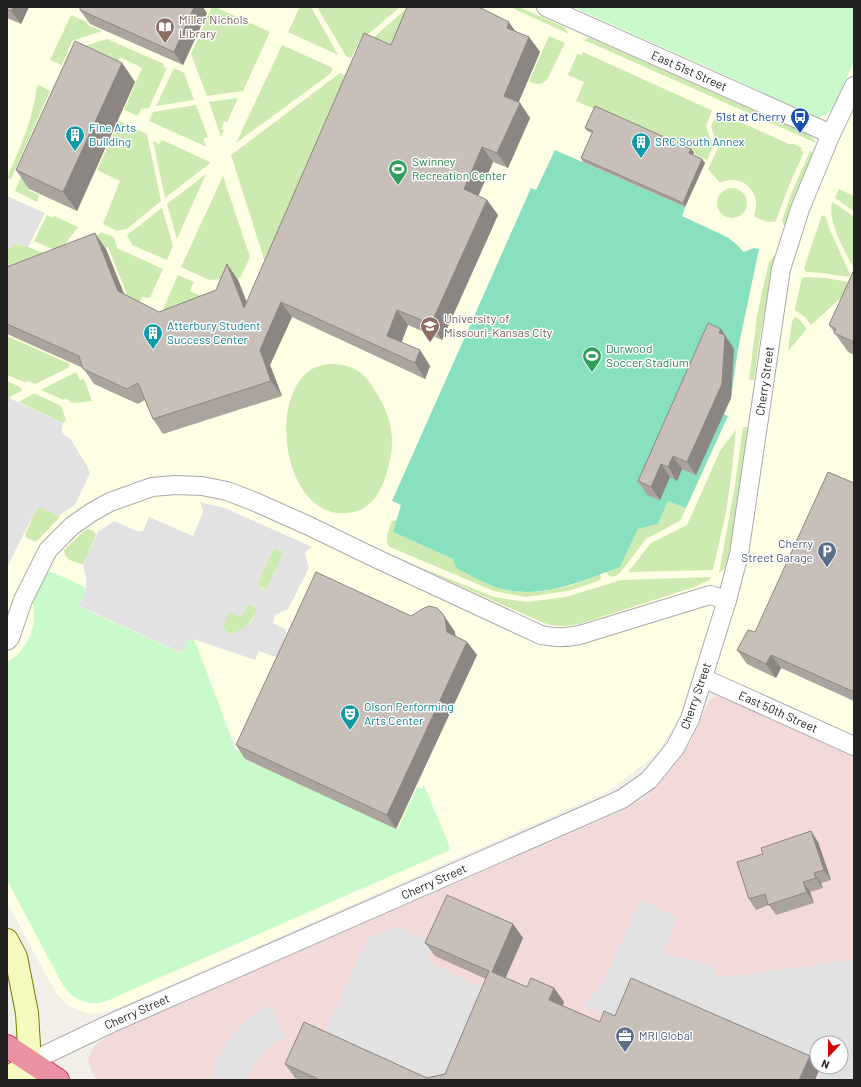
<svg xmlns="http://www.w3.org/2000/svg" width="861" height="1087" font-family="Barlow,sans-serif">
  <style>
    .commercial { fill: #f2dad9; fill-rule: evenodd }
    .education { fill: #ffffe5 }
    .grass { fill: #cdebb0 }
    .park { fill: #c8facc }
    .pitch { fill: #88e0be }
    .parking { fill: #e2e2e2; fill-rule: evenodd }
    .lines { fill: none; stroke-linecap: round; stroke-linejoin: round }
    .street-casing { stroke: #a9a9a9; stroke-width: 20 }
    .secondary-casing { stroke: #707d05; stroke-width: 24 }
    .highway-casing { stroke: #dc2a67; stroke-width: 24 }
    .street { stroke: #fff; stroke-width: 18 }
    .secondary { stroke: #f7fabf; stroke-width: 22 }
    .highway { stroke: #e892a2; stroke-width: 22 }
    .wall { fill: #aba49e }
    .shaded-wall { fill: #8b8681 }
    .building { fill: #c7bfb8; stroke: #8b8681 }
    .labels { text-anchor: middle; stroke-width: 3; stroke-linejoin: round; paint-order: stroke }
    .education-label { font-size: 12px; fill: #785e54; stroke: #fff; text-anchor: start }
    .street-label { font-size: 12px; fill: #222; stroke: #fff }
    .transit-label { font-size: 12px; fill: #164399; stroke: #fff; text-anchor: end }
    .culture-label { font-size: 12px; fill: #0d838f; stroke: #fff; text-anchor: start }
    .leisure-label { font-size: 12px; fill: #27864d; stroke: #fff; text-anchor: start }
    .service-label { font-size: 12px; fill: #4e5e75; stroke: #fff; text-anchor: end }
  </style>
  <rect width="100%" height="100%" fill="#f2efe9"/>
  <path class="commercial" d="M722 696 854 755V1080H97L92 1073 88 1062 91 1050 100 1041 127 1026 620 812 642 799 664 778 678 761 691 741 709 701 713 697ZM817 1043H841V1067H817Z"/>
  <polygon class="education" points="7,7 854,7 854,746 703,678 657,754 609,791 118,1008 105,1012 92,1014 78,1010 67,1005 57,994 45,973 7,902"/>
  <g class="grass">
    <polygon points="212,7 215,7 270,32 243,91 207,96 191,54"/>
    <polygon points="300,7 311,7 338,55 288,32"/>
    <polygon points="317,7 400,7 359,42 351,58 346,56"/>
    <polygon points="408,7 400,57 364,46"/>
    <polygon points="510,7 519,7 564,27 569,34"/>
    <polygon points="71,15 87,22 88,25 102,31 72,41 62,65 50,60"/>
    <path d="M549 36 565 43 547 80C540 85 537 85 529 81Z"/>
    <path d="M587 38H590L803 132C809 135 813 137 816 143L584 40Z"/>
    <polygon points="107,39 164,64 163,67 167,68 149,108 141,109 138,116 124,110 142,68 120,57 117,63 78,48"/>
    <polygon points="282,45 333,68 330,74 236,143"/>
    <polygon points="583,52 711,110 712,111 706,126 713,147 707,160 694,154 695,151 597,107 595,109 576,101 584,82 568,75 577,54 581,55"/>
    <polygon points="174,68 184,73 194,100 156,106"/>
    <polygon points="340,73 350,78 271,281 231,155"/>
    <path d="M39 85 50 91 11 179 8 178 9 173C22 143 33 119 37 86Z"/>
    <polygon points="238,98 227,123 224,121 221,129 224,130 221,137 209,102"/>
    <polygon points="56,99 69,99 28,190 39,195 37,202 15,191"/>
    <polygon points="196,105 208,137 203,139 207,147 149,121 153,112"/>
    <path d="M718 112 789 144H794L802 148 801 150 804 152C793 175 784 197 776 221 769 224 761 220 754 216 763 194 743 172 720 183L708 169 718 148 711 126Z"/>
    <polygon points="119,121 147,134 161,201 127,229 117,231 103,224 120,181 97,170"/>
    <polygon points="162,140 210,162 209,164 165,198 153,141 159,144"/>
    <polygon points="810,151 815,154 786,228 782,221 791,194"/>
    <polygon points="206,174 177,239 167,204"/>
    <polygon points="223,176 250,257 240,278 209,280 181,267"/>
    <circle cx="732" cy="203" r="15"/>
    <polygon points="839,189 854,196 854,211 835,198"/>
    <path d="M832 202 839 206 854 217V269C845 251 827 222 832 202Z"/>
    <polygon points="162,208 173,246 167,260 132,245 127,235"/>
    <polygon points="47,215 53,218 54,216 78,227 59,252 34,241"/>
    <polygon points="822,215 826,217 829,228 849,272 850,276 849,277 822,273 807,272 805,271 804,268"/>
    <polygon points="101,232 114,237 117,248 163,269 150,298 142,297 136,311 133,310 108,247 66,263 77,252"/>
    <polygon points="15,244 28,247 56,258 7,275 7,249"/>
    <path d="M777 254C767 296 759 338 754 380H749L757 316 763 287 769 262 773 257Z"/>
    <polygon points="178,275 194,282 190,291 210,300 159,319"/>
    <polygon points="805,277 826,278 854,283 854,286 811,325 806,318 795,310 795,308 802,278"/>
    <polygon points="796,317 800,320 807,329 788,351 792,322 794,318"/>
    <polygon points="7,336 70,364 68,368 35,384 28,381 26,383 7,375"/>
    <path d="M329 364C338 364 347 365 355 369 363 373 369 381 374 389 388 410 396 434 390 460 385 481 378 506 354 512 286 528 264 399 312 369 317 366 323 365 329 364Z"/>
    <polygon points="76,372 80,380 84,379 92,401 76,403 69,402 69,400 65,398 64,400 41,390"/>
    <polygon points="7,381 20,387 22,391 11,396 10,398 7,397"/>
    <polygon points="33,394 36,394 61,406 66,420 63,423 19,402 20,401"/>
    <polygon points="743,427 748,427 737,512 727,563 724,569 719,573 734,491"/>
    <polygon points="736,430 732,470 726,512 713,570 628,572 651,543 687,525 721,449"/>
    <path d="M668 501 686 508 681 520 646 539 620 573C616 576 612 578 608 575L607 572 620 567 638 529 658 524Z"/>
    <polygon points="39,507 41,507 59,516 58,519 36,542 27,538 25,535 37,508"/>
    <path d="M397 520 393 532 453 559 456 568C469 574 482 582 495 587 518 595 546 592 569 586 579 583 590 578 600 574L601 578 598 581 568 591 526 597 494 591 390 547C383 540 389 531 391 523L392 521Z"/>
    <path d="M88 529 94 531 96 535 83 564H81C73 561 64 560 64 550L83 532Z"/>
    <path d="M274 548 281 551 283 554 268 586 266 588C261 590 257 586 258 581Z"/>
    <path d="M400 559 494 597 526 602 566 597 621 580 711 577 710 580 694 587 580 624C561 627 555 628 537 620Z"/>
    <path d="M249 604 253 605 257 609C255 621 238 637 226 633L223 626 229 611 247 606Z"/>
  </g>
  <g class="park">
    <polygon points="573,7 854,7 854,62 832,110 826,115 818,117"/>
    <path d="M52 572 85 587 86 590 80 607 181 653 188 640 193 639 197 646 236 750 246 754 244 759 398 829 417 787 422 789 424 785 447 840 450 850 120 995C114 998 106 1002 99 1003 81 1005 68 995 60 980L7 880V662C22 655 34 634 34 618 34 611 32 602 34 596 36 588 41 580 45 573Z"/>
  </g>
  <path class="pitch" d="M555 150 685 207 682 216 727 237 735 243 744 252 754 248 759 249 738 349 731 398 723 414 728 416 686 508 668 501 658 524 638 529 620 567C579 582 542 600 498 588 485 584 468 574 456 568L453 559 393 532 401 505 392 501 531 188 536 190Z"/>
  <g class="parking">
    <polygon points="7,196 45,213 28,247 15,244 7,249"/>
    <polygon points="7,397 63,423 62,431 64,435 70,438 87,466 90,473 75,505 68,509 59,516 41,507 37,508 7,567"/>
    <path d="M200 502 225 508 312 547 305 552V555L309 568 288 609 275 615 273 623 287 630 278 658 259 651 255 660 193 639 188 640 182 653 79 606 86 590V577L83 564 98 532 114 521 139 532 141 531H143L149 517 193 536 203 513V510ZM274 548 281 551 283 554 268 586 264 589H261L258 585V581ZM249 604 253 605 257 609 254 618 249 624 235 633 231 634 226 633 223 626 229 612 241 617 247 606Z"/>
    <polygon points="641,899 678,918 663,954 713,965 716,978 854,960 854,1080 816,1080 822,1067 841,1067 841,1043 817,1043 817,1059 634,982 616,1019 584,1007 607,975"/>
    <polygon points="398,927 433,943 427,958 429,962 483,989 453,1073 419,1080 323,1035 368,938"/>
    <polygon points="269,1005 286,1036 270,1046 260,1057 251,1069 247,1080 232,1080 212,1076 216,1063 224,1048 243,1022"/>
  </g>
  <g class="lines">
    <defs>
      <g id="street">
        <polyline points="546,7 831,134"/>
        <path d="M7 641 10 638 23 600 48 550 72 526 92 512 110 502 152 487 175 485 202 486 227 491 253 501 307 525 373 557 541 635C558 638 567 638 583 634L710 595 727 600"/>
        <polyline points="703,678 854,746"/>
        <polyline points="30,1062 116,1021 622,799 649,780 675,748 690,719 727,600 739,554 781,269 800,209 831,134 854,86"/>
      </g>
      <g id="secondary">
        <polyline points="7,940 16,957 27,1013 30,1062 27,1080"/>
        <polyline points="7,1079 30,1062"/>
      </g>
      <polyline id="highway" points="7,1046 58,1080"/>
    </defs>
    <use href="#street" class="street-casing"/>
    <use href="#secondary" class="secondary-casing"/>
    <use href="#highway" class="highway-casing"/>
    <use href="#street" class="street"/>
    <use href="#secondary" class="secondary"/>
    <use href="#highway" class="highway"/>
  </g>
  <g class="wall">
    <polygon points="7,7 29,7 21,24 7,18"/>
    <polygon points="80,10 207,13 183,65 90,24"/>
    <polygon points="515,31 529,37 540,52 518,103 520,103 530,118 508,168 493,162 478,196 487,200 498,215 442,340 408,325 401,342 420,350 430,366 425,379 292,317 270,365 282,396 163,434 153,419 145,400 138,404 94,384 83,368 7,334 7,267 106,249 124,294 159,312 216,290 227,264 238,280 247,302 391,45"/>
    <polygon points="122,63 135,82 77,211 29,189 16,170"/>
    <polygon points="585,128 694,152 693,155 702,159 705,163 685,207 583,162 581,158 592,133 587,131"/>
    <polygon points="854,270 854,355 848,352 829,325"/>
    <polygon points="721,329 734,349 731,398 696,475 682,469 677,481 670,477 660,500 647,495 638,481"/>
    <polygon points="854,483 854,701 781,668 776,678 747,664 737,650 755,632"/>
    <polygon points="442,613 451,626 455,632 455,636 467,642 477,655 396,829 245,759 236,745 411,616"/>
    <polygon points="818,842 831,880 821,883 823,888 810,892 814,903 776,915 769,905 756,910 749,899"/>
    <polygon points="513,924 523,938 505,978 527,987 554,988 564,1002 562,1005 600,1022 615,1016 810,1056 819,1070 815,1080 299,1080 295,1078 285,1064 427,1078 445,1074 486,979 435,956 425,943"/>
  </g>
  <g class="shaded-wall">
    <polygon points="13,7 29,7 21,24 11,11"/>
    <polygon points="194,7 203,7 207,13 183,65 174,52"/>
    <polygon points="509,22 520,38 507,28"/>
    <polygon points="529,37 540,52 515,111 504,96"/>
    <polygon points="122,63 135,82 77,211 63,192"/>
    <polygon points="520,103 530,118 508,168 497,153"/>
    <polygon points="482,147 493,162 475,204 464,189"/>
    <polygon points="691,149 694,152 692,157 689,153"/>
    <polygon points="702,159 705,163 685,207 683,203"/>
    <polygon points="487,200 498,215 442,340 431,324"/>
    <polygon points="95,233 106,249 129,306 118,291"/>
    <polygon points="227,264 238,280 255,324 244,308"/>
    <polygon points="281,302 292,317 270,365 282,396 271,381 260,350"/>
    <polygon points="397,310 408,325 398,352 387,336"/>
    <polygon points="721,329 734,349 731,398 696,475 687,462 719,333"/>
    <polygon points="420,350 430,366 425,379 415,363"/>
    <polygon points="673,456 682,469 677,481 668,467"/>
    <polygon points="661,464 670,477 660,500 651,487"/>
    <polygon points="442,613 455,632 457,645 447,632"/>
    <polygon points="467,642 477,655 396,829 387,815"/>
    <polygon points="771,655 781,668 776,678 766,664"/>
    <polygon points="811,831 818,842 831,880 824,870"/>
    <polygon points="814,873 821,883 823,888 816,878"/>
    <polygon points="803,882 810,892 814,903 807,892"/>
    <polygon points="513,924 523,938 502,986 492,972"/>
    <polygon points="554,988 564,1002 559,1014 549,1000"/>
    <polygon points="810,1056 819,1070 815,1080 799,1080"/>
  </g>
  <g class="building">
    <polygon points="7,7 13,7 11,11 7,9"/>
    <polygon points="80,7 194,7 174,52 80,10"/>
    <polygon points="407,7 479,7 509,22 507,28 529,37 504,96 520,103 497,153 482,147 464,189 487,200 431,324 397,310 387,336 420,350 415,363 281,302 260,350 271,381 153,419 138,383 127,389 83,369 79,356 7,324 7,267 95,233 118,291 159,312 216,290 227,264 244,308 364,33 391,45"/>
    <polygon points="75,41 122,63 63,192 16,170"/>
    <polygon points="595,106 691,149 689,153 702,159 683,203 581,158 593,131 585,128"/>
    <polygon points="854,270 854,342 834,333 836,329 829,325"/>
    <polygon points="708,323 721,329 719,333 725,335 722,384 687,462 673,456 668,467 661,464 651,487 638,481"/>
    <polygon points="828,472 854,483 854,692 771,655 766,664 737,650 748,630 755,632"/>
    <polygon points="316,572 411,616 424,608 429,606 437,608 442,613 445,618 447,632 467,642 387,815 236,745"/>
    <polygon points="811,831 824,870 814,873 816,878 803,882 807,892 768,905 765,894 749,899 737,862 763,854 761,848"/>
    <polygon points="447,895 513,924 492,972 527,987 531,978 554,988 549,1000 600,1022 604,1011 615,1016 631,978 810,1056 799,1080 320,1080 285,1064 304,1022 427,1078 445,1074 489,971 425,943"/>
  </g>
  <defs>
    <symbol id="library-pin" viewBox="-11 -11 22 30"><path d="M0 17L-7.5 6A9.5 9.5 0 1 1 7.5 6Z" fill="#8d6e63" stroke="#fff"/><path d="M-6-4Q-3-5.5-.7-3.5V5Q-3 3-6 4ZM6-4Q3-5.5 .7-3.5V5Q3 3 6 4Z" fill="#fff"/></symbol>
    <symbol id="bus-pin" viewBox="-11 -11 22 30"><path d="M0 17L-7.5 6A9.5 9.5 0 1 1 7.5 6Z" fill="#1a4fb4" stroke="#fff"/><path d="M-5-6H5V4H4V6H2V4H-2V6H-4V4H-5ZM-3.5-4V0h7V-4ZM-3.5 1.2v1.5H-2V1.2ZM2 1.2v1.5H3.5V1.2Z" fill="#fff"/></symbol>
    <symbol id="building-pin" viewBox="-11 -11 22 30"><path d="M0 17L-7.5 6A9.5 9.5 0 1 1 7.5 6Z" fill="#0f9aa8" stroke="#fff"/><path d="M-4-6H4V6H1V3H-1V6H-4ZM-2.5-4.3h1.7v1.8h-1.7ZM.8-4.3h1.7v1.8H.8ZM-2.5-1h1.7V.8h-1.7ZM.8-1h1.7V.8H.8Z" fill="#fff"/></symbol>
    <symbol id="stadium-pin" viewBox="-11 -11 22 30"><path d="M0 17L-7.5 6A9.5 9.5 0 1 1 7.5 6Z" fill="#2e9e5b" stroke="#fff"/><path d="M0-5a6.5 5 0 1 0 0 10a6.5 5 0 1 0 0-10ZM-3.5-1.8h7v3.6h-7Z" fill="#fff"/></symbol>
    <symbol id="university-pin" viewBox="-11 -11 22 30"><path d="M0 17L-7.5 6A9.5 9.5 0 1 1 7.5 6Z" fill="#8d6e63" stroke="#fff"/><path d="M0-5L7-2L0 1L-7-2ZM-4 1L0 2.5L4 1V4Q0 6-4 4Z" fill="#fff"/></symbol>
    <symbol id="parking-pin" viewBox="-11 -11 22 30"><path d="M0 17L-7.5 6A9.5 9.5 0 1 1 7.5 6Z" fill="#5c6f8a" stroke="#fff"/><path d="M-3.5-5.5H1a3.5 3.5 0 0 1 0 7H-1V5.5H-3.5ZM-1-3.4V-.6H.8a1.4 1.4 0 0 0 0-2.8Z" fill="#fff"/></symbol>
    <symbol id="theatre-pin" viewBox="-11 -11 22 30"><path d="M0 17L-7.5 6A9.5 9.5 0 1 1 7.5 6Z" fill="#0f9aa8" stroke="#fff"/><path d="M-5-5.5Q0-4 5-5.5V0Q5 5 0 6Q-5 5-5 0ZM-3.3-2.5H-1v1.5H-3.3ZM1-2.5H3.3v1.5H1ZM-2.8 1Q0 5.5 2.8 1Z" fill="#fff"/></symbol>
    <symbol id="office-pin" viewBox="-11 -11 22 30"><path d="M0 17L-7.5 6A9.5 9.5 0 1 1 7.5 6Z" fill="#5c6f8a" stroke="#fff"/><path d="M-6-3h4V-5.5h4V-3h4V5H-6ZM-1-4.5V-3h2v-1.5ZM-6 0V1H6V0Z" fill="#fff"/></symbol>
  </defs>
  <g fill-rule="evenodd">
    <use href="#library-pin" x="154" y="16" width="22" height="30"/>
    <use href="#bus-pin" x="789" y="106" width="22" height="30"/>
    <use href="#building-pin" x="64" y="124" width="22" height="30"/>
    <use href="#building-pin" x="630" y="131" width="22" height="30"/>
    <use href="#stadium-pin" x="387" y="158" width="22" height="30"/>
    <use href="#university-pin" x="419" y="315" width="22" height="30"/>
    <use href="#building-pin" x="142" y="322" width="22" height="30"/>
    <use href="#stadium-pin" x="581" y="345" width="22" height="30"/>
    <use href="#parking-pin" x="816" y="540" width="22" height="30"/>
    <use href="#theatre-pin" x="339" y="703" width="22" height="30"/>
    <use href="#office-pin" x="614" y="1025" width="22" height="30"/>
  </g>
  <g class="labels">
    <g class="education-label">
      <text x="179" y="24">Miller Nichols<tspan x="179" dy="14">Library</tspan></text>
      <text x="444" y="323">University of<tspan x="444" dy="14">Missouri-Kansas City</tspan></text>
    </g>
    <g class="street-label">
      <text transform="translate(689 71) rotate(24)" y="4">East 51st Street</text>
      <text transform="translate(765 381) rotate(-82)" y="4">Cherry Street</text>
      <text transform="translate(696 696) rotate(-71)" y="4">Cherry Street</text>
      <text transform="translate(778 712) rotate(24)" y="4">East 50th Street</text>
      <text transform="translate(434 882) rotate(-24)" y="4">Cherry Street</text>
      <text transform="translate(137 1012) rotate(-24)" y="4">Cherry Street</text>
    </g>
    <g class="transit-label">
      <text x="786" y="121">51st at Cherry</text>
    </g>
    <g class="culture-label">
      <text x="89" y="132">Fine Arts<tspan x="89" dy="14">Building</tspan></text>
      <text x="655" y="146">SRC South Annex</text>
      <text x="167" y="330">Atterbury Student<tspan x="167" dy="14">Success Center</tspan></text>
      <text x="364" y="711">Olson Performing<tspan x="364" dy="14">Arts Center</tspan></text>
    </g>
    <g class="leisure-label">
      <text x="412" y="166">Swinney<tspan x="412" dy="14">Recreation Center</tspan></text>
      <text x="606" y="353">Durwood<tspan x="606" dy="14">Soccer Stadium</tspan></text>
    </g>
    <g class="service-label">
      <text x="813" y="548">Cherry<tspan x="813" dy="14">Street Garage</tspan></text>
      <text x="639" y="1040" text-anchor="start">MRI Global</text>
    </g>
  </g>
  <rect width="861" height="1087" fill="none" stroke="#222222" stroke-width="16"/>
  <g transform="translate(829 1055) rotate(202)"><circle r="19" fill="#ffffff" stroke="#a7a7a7"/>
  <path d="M0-3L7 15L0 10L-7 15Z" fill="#d40000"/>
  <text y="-6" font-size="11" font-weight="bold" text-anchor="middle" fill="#222222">N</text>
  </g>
</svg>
